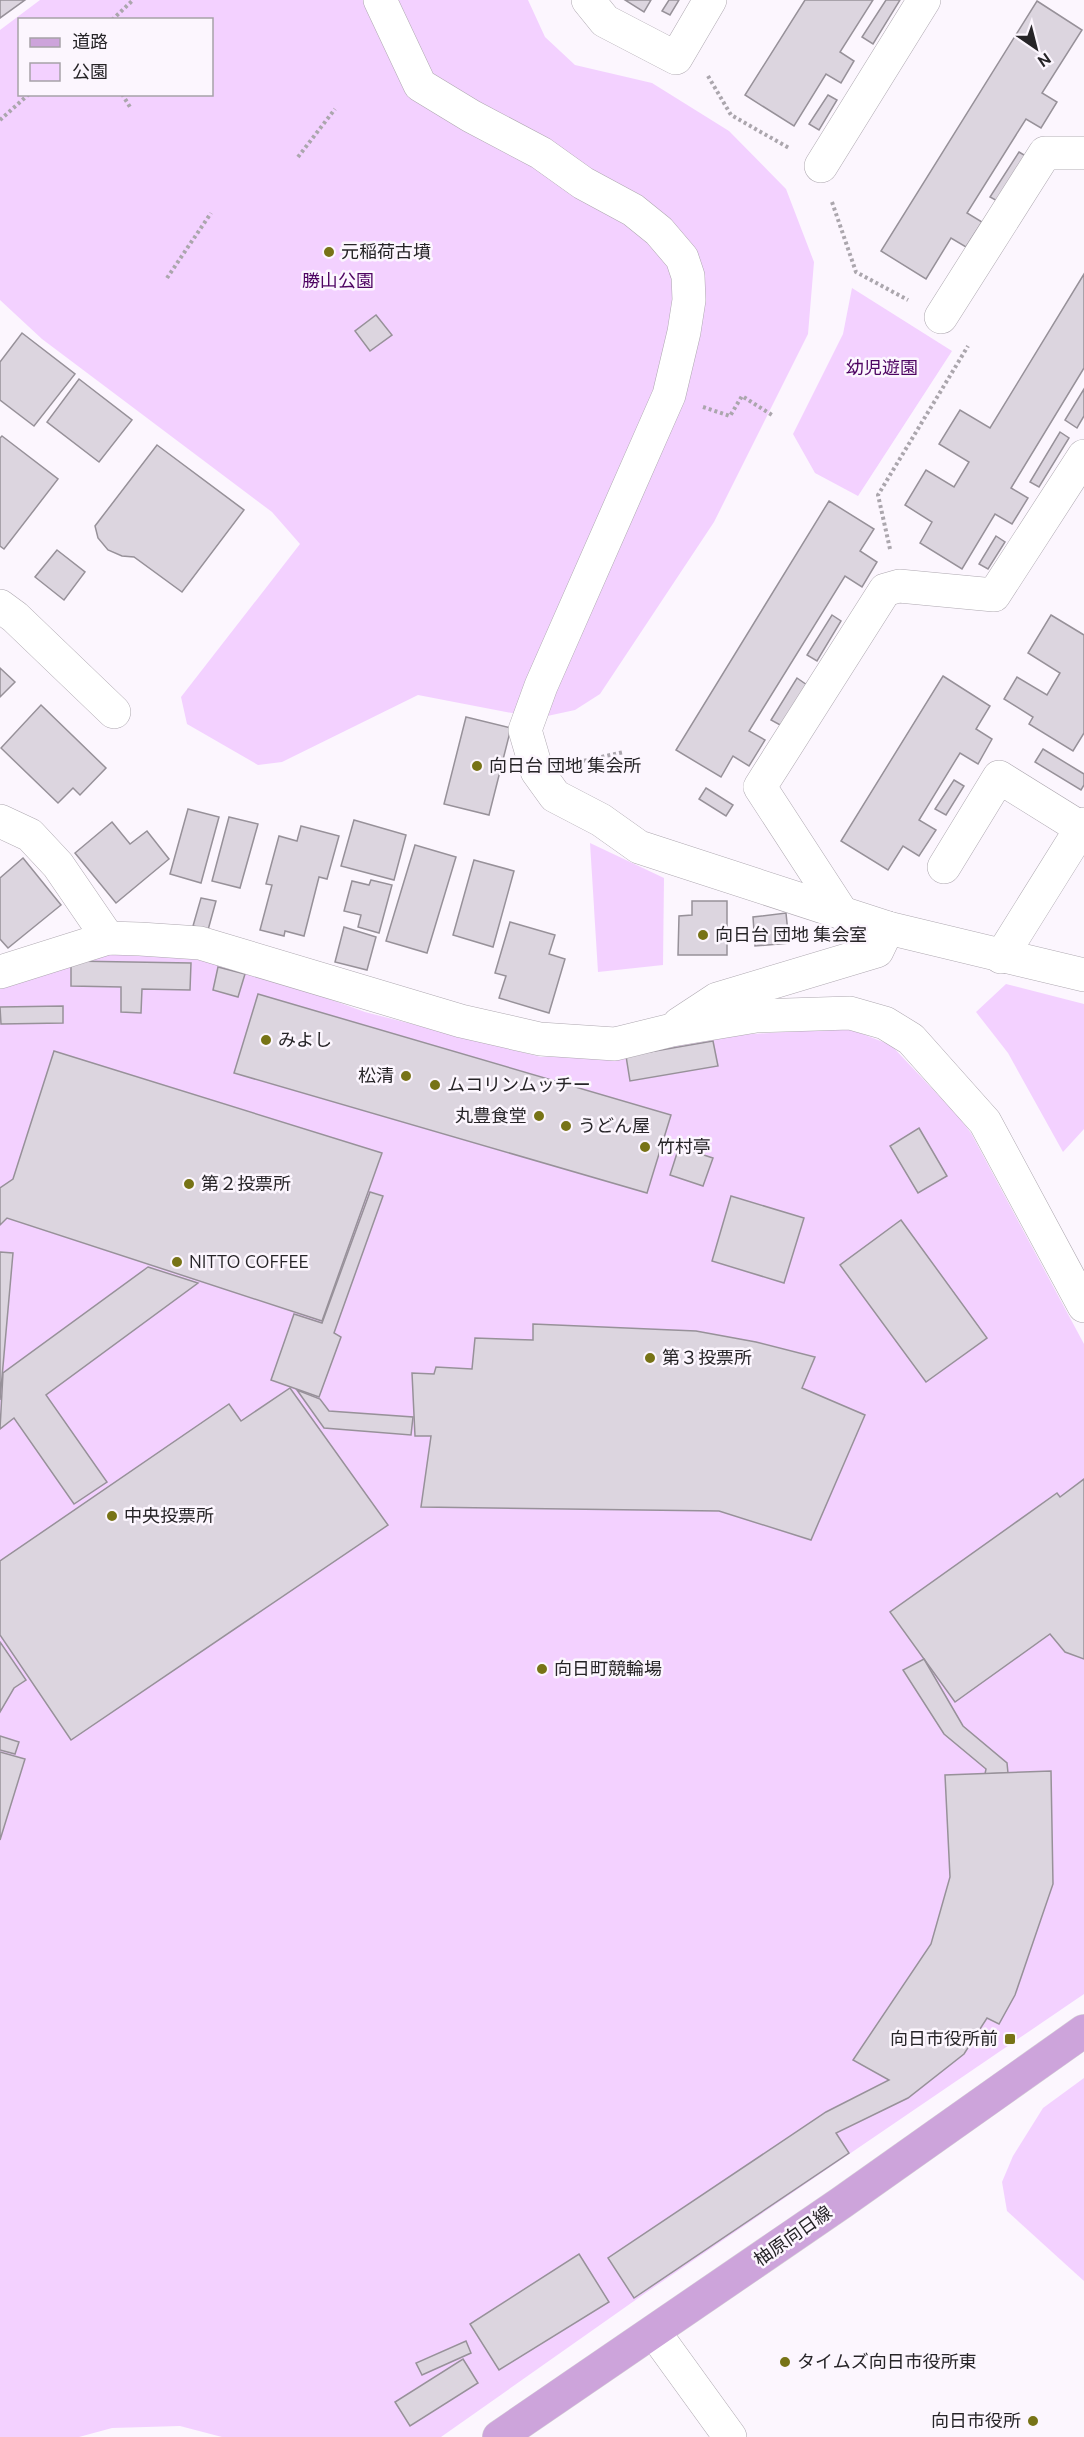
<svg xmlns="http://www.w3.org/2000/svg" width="1084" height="2437" font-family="Ubuntu,'Noto Sans JP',sans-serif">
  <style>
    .green { fill: #f3d1ff; fill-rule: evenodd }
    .building { fill: #dcd5df; stroke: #979199; stroke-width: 1.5 }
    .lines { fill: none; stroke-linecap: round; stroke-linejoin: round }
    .minor-casing { stroke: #aea8b0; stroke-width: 34 }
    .major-casing { stroke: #d8d8d8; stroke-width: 34 }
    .path { stroke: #aba6ad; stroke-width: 4; stroke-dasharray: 3 3; stroke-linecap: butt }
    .minor { stroke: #fff; stroke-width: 33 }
    .major { stroke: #cda4db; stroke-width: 33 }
    .poi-dot { fill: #777316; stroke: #fcf6fe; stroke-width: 2 }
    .labels { text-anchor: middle; stroke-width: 5; stroke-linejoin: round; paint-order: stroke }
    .poi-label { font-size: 18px; fill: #262427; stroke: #fcf6fe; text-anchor: start }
    .park-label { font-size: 18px; fill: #4e0462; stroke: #fcf6fe }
    .street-label { font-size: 18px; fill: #262427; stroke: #fcf6fe }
  </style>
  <rect width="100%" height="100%" fill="#fcf6fe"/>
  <g class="green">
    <path d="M40 0H528L545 37 575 65 652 83 729 131 786 189 814 262 808 334 714 522 600 694 575 710 538 718 418 695 282 762 258 765 187 724 181 697 300 544 272 512 42 339 0 300V30ZM20 20H212V94H20Z"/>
    <polygon points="852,288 952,351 858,496 815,473 793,434 843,334"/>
    <polygon points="590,843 664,878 663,965 598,972"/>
    <polygon points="98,951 175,954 258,973 365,1012 541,1057 597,1055 721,1036 847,1028 891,1045 957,1115 971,1133 1084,1344 1084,1994 644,2294 441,2437 222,2437 180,2426 112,2428 79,2437 0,2437 0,988"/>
    <polygon points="1006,984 1084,1004 1084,1129 1063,1152 1008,1053 976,1012"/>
    <polygon points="1084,2078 1084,2281 1007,2211 1002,2182 1013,2156 1043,2108"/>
  </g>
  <g class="building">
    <polygon points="0,0 25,0 0,18"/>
    <polygon points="625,0 651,0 644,12"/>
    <polygon points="669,0 679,0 670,15 662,11"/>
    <polygon points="805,0 873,0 840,52 854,61 841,83 826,74 794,126 745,95"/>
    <polygon points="886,0 900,0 873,44 862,37"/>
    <polygon points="1037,1 1082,30 1042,93 1057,102 1041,128 1026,119 967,213 982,222 966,247 951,238 926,279 881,251"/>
    <polygon points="828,95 837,100 819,130 809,124"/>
    <polygon points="1019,152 1029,158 1001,203 990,197"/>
    <polygon points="1084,274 1084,368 1011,488 1028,498 1012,524 995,514 962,569 920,543 932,522 905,505 926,470 954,487 969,462 939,444 960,410 990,428"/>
    <polygon points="376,315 392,335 370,351 355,331"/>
    <polygon points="22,333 75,374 34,426 0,400 0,362"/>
    <polygon points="79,379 132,420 99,462 47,422"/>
    <polygon points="1084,389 1084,416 1077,428 1065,420"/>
    <polygon points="1060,432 1069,438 1039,487 1030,482"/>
    <polygon points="2,436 58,479 4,549 0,546 0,438"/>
    <polygon points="157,445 244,510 182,592 134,557 122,556 108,550 98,538 95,526"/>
    <polygon points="829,501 874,529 860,551 877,562 862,587 845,576 749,731 765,740 749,766 733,756 721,777 676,750"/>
    <polygon points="996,536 1005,542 988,569 979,564"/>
    <polygon points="57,550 85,572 64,600 35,577"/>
    <polygon points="832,615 841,621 817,661 807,655"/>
    <polygon points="1051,615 1084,635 1084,733 1073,751 1029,724 1033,717 1004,699 1017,677 1047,695 1060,673 1028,653"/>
    <polygon points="0,668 15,682 0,697"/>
    <polygon points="943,676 990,706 976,729 992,739 978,764 960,753 919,820 936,830 919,856 903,846 888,870 841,841"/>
    <polygon points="797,678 807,685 782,726 771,720"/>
    <polygon points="41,705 106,768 80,795 73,788 58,803 1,748"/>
    <polygon points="466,717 511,728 489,815 444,804"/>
    <polygon points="1043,749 1084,774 1084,785 1081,790 1035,762"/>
    <polygon points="954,780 964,786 946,815 935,809"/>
    <polygon points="706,788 733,805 726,816 699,799"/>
    <polygon points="188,809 219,817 201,883 170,874"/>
    <polygon points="229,817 258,824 240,888 212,881"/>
    <polygon points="354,820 406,835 394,880 341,866"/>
    <polygon points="112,822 130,844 147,831 169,859 116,903 75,853"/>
    <polygon points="301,826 339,836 327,879 319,877 304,936 285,931 284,936 260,930 272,885 266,884 279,836 297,841"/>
    <polygon points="415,845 456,857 427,953 386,941"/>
    <polygon points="23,858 61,905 8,948 0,939 0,878"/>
    <polygon points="474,860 514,871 493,947 453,935"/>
    <polygon points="371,880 392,885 379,933 358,927 361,915 344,911 352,881 369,885"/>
    <polygon points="201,898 216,901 208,930 193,926"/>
    <polygon points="692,901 727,901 727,955 678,955 679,916 692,915"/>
    <polygon points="786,913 789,943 755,946 753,917"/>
    <polygon points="510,922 555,935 549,954 565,959 549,1013 499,998 506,976 495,973"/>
    <polygon points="344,927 376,937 367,970 335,962"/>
    <polygon points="71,961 191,963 190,990 142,989 141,1013 121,1012 121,987 71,986"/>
    <polygon points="218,967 245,974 238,997 213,990"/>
    <polygon points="258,994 671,1115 647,1193 234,1073"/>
    <polygon points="63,1006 63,1023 1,1024 0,1007"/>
    <polygon points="713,1041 718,1066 630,1081 626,1056"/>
    <polygon points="54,1051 382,1153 322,1321 7,1218 0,1225 0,1188 13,1179"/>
    <polygon points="919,1128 947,1176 918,1193 890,1146"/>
    <polygon points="679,1147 713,1158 703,1186 670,1175"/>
    <polygon points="370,1192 383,1196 334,1333 341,1337 319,1397 271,1380 294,1314 322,1323"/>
    <polygon points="731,1196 804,1218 784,1283 712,1261"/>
    <polygon points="901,1220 987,1338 926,1382 840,1265"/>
    <polygon points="0,1252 13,1253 0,1400"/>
    <polygon points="148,1267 198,1283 46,1395 107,1482 74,1504 14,1418 0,1429 3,1373"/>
    <polygon points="533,1324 696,1331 756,1342 815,1357 802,1388 865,1415 811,1540 719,1511 421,1507 431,1436 415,1436 412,1373 434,1374 436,1367 472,1369 475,1338 533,1340"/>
    <polygon points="290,1388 388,1525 71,1740 0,1635 0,1561 229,1404 241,1421"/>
    <polygon points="297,1390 320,1399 329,1411 413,1417 411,1435 324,1428"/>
    <polygon points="1084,1479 1084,1659 1065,1652 1050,1634 955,1702 890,1612 1057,1493 1060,1497"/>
    <polygon points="0,1642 26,1680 14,1688 0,1712"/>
    <polygon points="924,1659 963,1726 1007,1763 1008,1773 985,1774 986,1769 944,1734 903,1670"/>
    <polygon points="0,1736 19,1742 15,1754 0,1750"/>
    <polygon points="0,1752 25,1759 0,1840"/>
    <polygon points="1051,1771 1053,1884 1015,1995 999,2024 987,2018 964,2054 908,2098 836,2133 849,2153 634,2298 608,2258 826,2112 889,2080 853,2060 931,1944 950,1877 945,1775"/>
    <polygon points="579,2254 609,2302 499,2370 470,2324"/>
    <polygon points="466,2341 471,2353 422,2375 416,2363"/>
    <polygon points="463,2359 478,2383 410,2426 395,2402"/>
  </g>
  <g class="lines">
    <defs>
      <g id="minor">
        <polyline points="380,0 420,85 471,116 541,153 583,183 633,210 659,231 682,258 688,276 689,300 684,332 669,395 541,686 525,730 537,771 555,796 601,820 639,847 888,928 1084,975"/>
        <polyline points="588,0 605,21 676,58 710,0"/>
        <polyline points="821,166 924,0"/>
        <polyline points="941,317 1045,153 1084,153"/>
        <polyline points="0,606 15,617 114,712"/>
        <polyline points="0,821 30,835 58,865 108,938"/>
        <polyline points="944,867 999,777 1081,828"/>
        <polyline points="842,913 760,787 885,590 899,586 994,595 1084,456"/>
        <polyline points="1001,957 1084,824"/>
        <polyline points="0,972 108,938 140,939 200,943 461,1021 540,1039 615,1044 672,1030 756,1016 850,1013 885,1023 911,1039 985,1122 1084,1306"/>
        <polyline points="679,1024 717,999 877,951 888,928"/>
        <polyline points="654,2332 730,2437"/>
      </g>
      <polyline id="major" points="499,2437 841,2203 1084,2031"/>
    </defs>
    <use href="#minor" class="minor-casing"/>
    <use href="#major" class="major-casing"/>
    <g class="path">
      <polyline points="112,20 133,0"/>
      <polyline points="708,76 731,115 789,148"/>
      <polyline points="122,94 130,107"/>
      <polyline points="0,120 29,94"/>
      <polyline points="298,157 335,109"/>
      <polyline points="832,202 856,272 908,300"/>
      <polyline points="167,278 211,213"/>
      <polyline points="703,407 730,416 742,396 772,415"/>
      <polyline points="890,549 878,495 968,346"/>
      <polyline points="578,762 624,752"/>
    </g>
    <use href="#minor" class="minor"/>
    <use href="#major" class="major"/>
  </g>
  <g class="poi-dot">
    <circle cx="329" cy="252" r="6"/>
    <circle cx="477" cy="766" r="6"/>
    <circle cx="703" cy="935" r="6"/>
    <circle cx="266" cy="1040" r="6"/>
    <circle cx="406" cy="1076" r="6"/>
    <circle cx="435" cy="1085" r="6"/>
    <circle cx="539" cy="1116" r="6"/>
    <circle cx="566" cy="1126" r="6"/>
    <circle cx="645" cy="1147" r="6"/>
    <circle cx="189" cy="1184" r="6"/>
    <circle cx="177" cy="1262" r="6"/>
    <circle cx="650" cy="1358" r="6"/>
    <circle cx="112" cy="1516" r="6"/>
    <circle cx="542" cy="1669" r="6"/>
    <rect x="1004" y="2033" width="12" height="12" rx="3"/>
    <circle cx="785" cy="2362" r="6"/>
    <circle cx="1033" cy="2421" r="6"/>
  </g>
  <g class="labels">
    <g class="poi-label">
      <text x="341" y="258">元稲荷古墳</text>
      <text x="489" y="772">向日台 団地 集会所</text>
      <text x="715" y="941">向日台 団地 集会室</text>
      <text x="278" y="1046">みよし</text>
      <text x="394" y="1082" text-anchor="end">松清</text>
      <text x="447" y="1091">ムコリンムッチー</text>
      <text x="527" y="1122" text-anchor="end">丸豊食堂</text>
      <text x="578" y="1132">うどん屋</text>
      <text x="657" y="1153">竹村亭</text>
      <text x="201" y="1190">第２投票所</text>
      <text x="189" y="1268">NITTO COFFEE</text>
      <text x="662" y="1364">第３投票所</text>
      <text x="124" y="1522">中央投票所</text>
      <text x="554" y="1675">向日町競輪場</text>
      <text x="998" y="2045" text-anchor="end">向日市役所前</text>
      <text x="797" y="2368">タイムズ向日市役所東</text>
      <text x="1021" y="2427" text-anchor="end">向日市役所</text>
    </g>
    <g class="park-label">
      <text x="338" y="287">勝山公園</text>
      <text x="882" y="374">幼児遊園</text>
    </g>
    <g class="street-label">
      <text transform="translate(793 2236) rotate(-35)" y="6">柚原向日線</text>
    </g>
  </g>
  <rect x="18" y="18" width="195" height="78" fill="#fcf6fe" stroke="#a6a2a8" stroke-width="1.5"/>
  <rect x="30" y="38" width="30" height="9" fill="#cda4db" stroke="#a6a2a8" stroke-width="1.5"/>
  <text x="72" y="48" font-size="18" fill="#262427">道路</text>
  <rect x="30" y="63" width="30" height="18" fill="#f3d1ff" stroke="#a6a2a8" stroke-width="1.5"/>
  <text x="72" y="78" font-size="18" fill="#262427">公園</text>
  <g transform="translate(1036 48) rotate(145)" stroke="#fcf6fe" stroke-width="4.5" paint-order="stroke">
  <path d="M0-4.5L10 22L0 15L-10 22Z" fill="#262427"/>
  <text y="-9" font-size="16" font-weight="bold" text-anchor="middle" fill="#262427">N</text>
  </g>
</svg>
